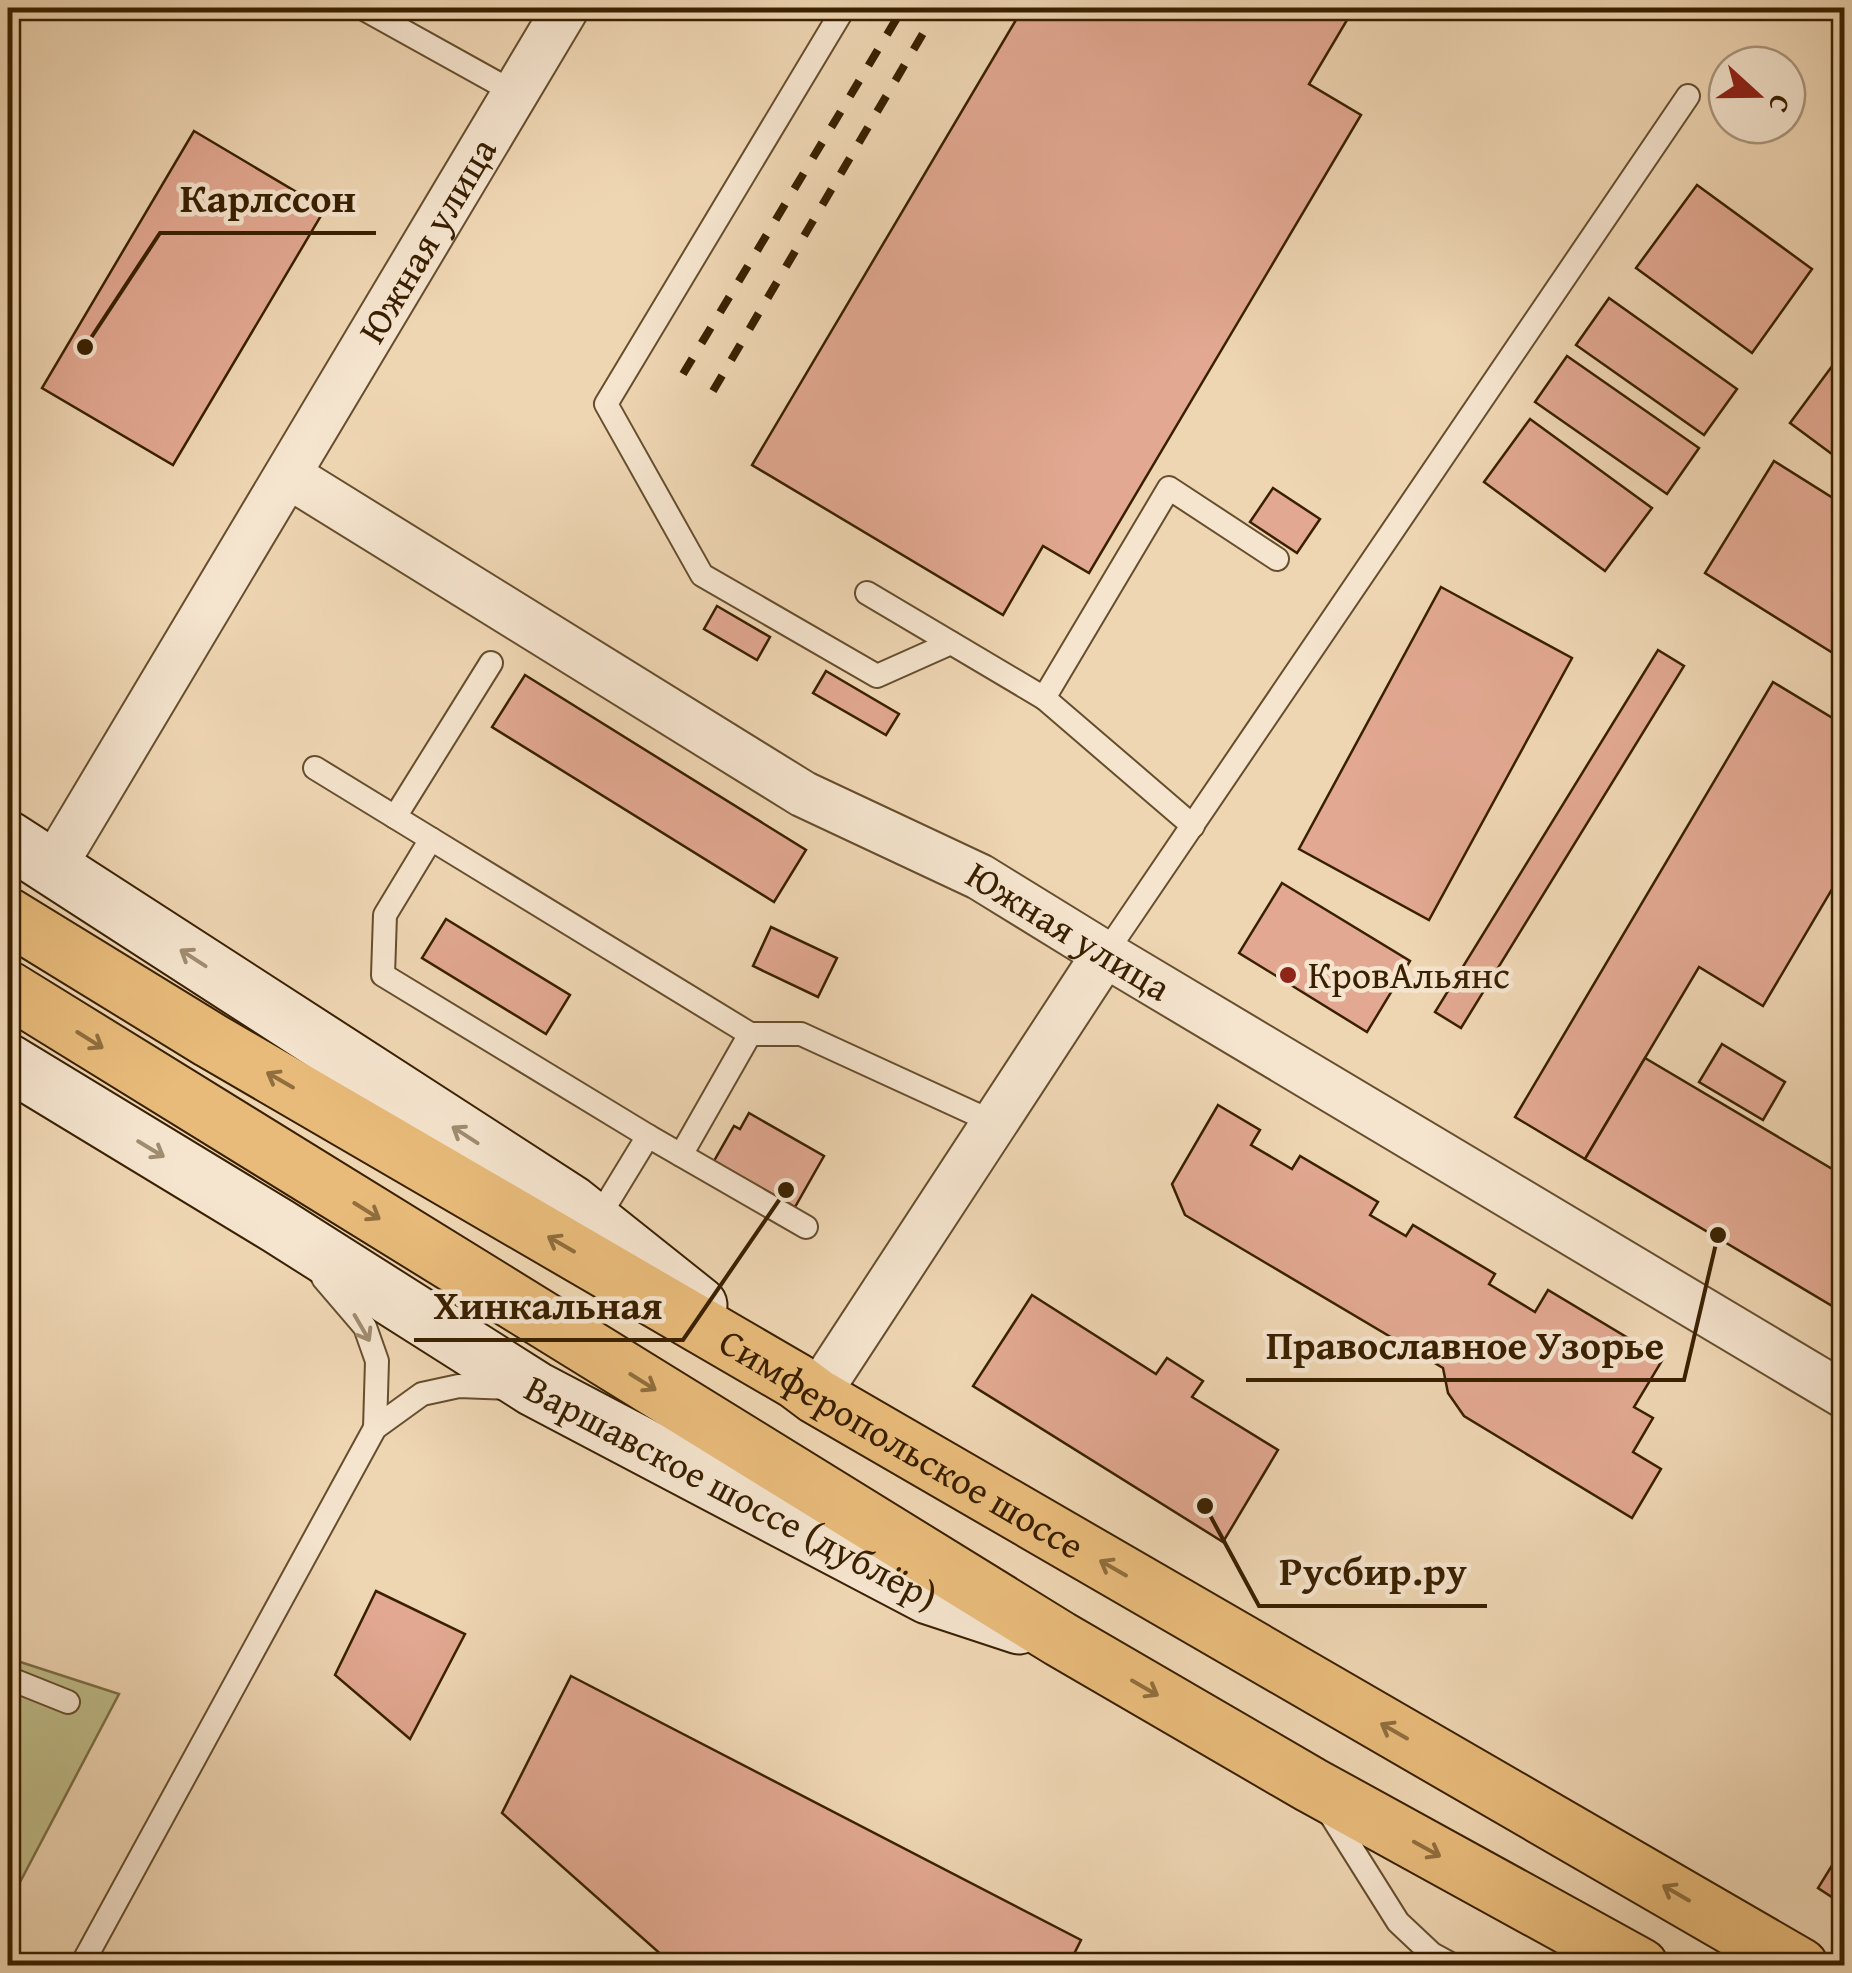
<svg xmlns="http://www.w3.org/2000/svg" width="1852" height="1973" font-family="'Gentium Book Plus',serif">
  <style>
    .green { fill: #bebc89; stroke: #7c6e44; stroke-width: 2.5 }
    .building { fill: #e2a891; stroke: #392000; stroke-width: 2.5 }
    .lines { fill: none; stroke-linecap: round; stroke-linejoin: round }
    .lane-casing { stroke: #664e2d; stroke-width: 26 }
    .street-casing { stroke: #664e2d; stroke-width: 49 }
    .secondary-casing { stroke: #392000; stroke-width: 59 }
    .primary-casing { stroke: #392000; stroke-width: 59 }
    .lane { stroke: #f5e4ce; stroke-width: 22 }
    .street { stroke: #f5e4ce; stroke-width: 45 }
    .secondary { stroke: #f5e4ce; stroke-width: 55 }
    .primary { stroke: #e8bb7a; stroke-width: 55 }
    .rail { stroke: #392000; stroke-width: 8; stroke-dasharray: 18 18; stroke-linecap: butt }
    .oneway { stroke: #a08c71 }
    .oneway2 { stroke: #906e3d }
    .poi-dot { fill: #8f2418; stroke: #f5e4ce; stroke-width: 4 }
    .labels { text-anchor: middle; stroke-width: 9; stroke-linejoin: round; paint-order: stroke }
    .street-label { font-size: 38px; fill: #392000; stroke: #f5e4ce }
    .poi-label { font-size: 38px; fill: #392000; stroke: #f5e4ce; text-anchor: start }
    .leader { fill: none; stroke: #392000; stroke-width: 4 }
    .callout-dot { fill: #392000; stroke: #f5e4ce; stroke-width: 4 }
    .callout-label { font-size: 40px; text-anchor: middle; font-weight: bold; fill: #392000; stroke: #f5e4ce; stroke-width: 9; stroke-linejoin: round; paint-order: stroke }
  </style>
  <rect width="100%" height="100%" fill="#efd6b3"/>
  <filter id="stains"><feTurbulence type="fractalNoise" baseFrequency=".002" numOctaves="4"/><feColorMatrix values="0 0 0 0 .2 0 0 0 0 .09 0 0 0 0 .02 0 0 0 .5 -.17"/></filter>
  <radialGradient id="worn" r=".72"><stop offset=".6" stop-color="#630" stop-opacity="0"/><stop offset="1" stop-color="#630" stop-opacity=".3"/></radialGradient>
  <polygon class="green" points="8,1658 119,1694 8,1905"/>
  <g class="building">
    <polygon points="1023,8 1337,8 1350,15 1309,84 1361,115 1089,573 1043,546 1003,615 752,465"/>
    <polygon points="194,131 325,209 173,465 42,388"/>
    <polygon points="1697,185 1812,269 1752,353 1636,268"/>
    <polygon points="1609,298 1737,389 1704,435 1576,345"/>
    <polygon points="1844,350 1844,463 1790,423"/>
    <polygon points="1567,356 1699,448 1667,494 1535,402"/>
    <polygon points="1530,419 1652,508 1605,571 1484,482"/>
    <polygon points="1774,461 1844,505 1844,660 1705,573"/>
    <polygon points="1273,488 1320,519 1297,553 1250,522"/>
    <polygon points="1441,587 1572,658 1429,920 1299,849"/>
    <polygon points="717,606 770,637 757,660 704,629"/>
    <polygon points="1658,650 1684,666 1461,1028 1435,1012"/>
    <polygon points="826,671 899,714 886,735 813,693"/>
    <polygon points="525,675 806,850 774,902 492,727"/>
    <polygon points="1773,682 1844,725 1844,869 1763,1006 1699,967 1585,1159 1515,1117"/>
    <polygon points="1282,883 1410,961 1367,1032 1239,953"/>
    <polygon points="446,919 570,995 546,1034 422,958"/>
    <polygon points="771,927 837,958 818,997 753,966"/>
    <polygon points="1722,1044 1785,1082 1763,1120 1699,1082"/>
    <polygon points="1645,1058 1844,1176 1844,1313 1585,1159"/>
    <polygon points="1218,1105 1260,1130 1251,1145 1292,1169 1300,1156 1378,1202 1370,1215 1406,1236 1413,1225 1495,1274 1489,1284 1535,1312 1548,1290 1663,1359 1634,1407 1653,1418 1633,1452 1661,1469 1632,1518 1464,1416 1448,1393 1443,1368 1185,1215 1172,1184"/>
    <polygon points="749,1113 824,1156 795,1207 714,1161 734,1126 740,1129"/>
    <polygon points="1032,1295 1156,1374 1167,1358 1203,1381 1192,1397 1278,1450 1223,1542 973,1386"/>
    <polygon points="376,1591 465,1634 410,1739 335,1675"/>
    <polygon points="571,1676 1081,1940 1068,1966 674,1966 502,1813"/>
    <polygon points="1844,1846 1844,1905 1818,1888"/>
  </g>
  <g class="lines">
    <defs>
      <g id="lane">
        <polyline points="362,8 515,93"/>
        <polyline points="844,8 606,404 702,575 877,676 951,643"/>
        <polyline points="867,593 1044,698"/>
        <polyline points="315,768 431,839"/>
        <polyline points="395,817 491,663"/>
        <polyline points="1193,826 1044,698 1169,488 1277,559"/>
        <polyline points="1105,954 1688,96"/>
        <polyline points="750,1034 801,1034 995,1123"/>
        <polyline points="648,1136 806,1227"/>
        <polyline points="595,1223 648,1136 383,975 385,915 431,839 750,1034 681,1155"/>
        <polyline points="323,1278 365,1327 377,1361 375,1428"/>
        <polyline points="8,1678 68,1702"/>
        <polyline points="1327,1809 1398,1922 1432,1954 1454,1966"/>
        <polyline points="81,1966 375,1428 422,1394 459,1386 511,1388"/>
      </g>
      <g id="street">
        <path id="s1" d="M288 475 803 794 980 877 1105 954 1844 1395"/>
        <path id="s2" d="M53 867 566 8"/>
        <polyline points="816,1396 1105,954"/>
      </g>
      <g id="secondary">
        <polyline points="8,839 571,1203 699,1305"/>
        <path id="s3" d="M8 1062 278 1226 535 1389 928 1596 1019 1626"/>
      </g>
      <g id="primary">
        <path id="s4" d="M8 916 210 1040 796 1381 816 1396 1800 1966"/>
        <polyline points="8,989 1060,1639 1311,1785 1640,1966"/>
      </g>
    </defs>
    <use href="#lane" class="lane-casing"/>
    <use href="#street" class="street-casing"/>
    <use href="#secondary" class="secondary-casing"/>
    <use href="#primary" class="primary-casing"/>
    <use href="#lane" class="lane"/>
    <use href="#street" class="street"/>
    <use href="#secondary" class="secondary"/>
    <use href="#primary" class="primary"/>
    <g class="rail">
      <polyline points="683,374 903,8"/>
      <polyline points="713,391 938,8"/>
    </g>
  </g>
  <defs><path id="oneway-shaft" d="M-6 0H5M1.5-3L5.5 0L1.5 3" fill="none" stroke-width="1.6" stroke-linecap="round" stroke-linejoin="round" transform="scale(2.5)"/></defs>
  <g class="oneway">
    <use href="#oneway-shaft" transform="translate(193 958) rotate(-147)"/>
    <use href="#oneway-shaft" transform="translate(465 1135) rotate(-147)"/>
    <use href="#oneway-shaft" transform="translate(151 1149) rotate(31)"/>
    <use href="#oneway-shaft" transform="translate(362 1328) rotate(60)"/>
  </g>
  <g class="oneway2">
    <use href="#oneway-shaft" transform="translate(90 1040) rotate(32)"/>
    <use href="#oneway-shaft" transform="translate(280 1080) rotate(-150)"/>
    <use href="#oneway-shaft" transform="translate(367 1211) rotate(32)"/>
    <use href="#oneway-shaft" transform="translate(561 1244) rotate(-150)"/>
    <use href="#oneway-shaft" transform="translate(643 1382) rotate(32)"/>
    <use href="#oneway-shaft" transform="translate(1113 1568) rotate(-150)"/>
    <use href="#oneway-shaft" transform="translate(1145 1688) rotate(30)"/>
    <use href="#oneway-shaft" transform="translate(1394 1731) rotate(-150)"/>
    <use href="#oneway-shaft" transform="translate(1427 1849) rotate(29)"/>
    <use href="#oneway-shaft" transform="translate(1676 1893) rotate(-150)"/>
  </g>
  <circle class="poi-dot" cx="1288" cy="975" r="10"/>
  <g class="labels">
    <g class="street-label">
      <text dy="13" stroke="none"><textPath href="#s2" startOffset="730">Южная улица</textPath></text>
      <text dy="13" stroke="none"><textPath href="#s1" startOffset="905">Южная улица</textPath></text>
      <text dy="13" stroke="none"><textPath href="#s4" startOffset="1038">Симферопольское шоссе</textPath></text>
      <text dy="13" stroke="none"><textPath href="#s3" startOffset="842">Варшавское шоссе (дублёр)</textPath></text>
    </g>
    <g class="poi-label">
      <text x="1308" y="988">КровАльянс</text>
    </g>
  </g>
  <path class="leader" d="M85 347L160 233H376M786 1190L683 1340H414M1718 1235L1684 1380H1246M1205 1506L1259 1606H1487"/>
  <g class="callout-dot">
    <circle cx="85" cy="347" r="10"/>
    <circle cx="786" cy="1190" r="10"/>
    <circle cx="1718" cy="1235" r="10"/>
    <circle cx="1205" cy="1506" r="10"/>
  </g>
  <g class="callout-label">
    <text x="268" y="212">Карлссон</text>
    <text x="548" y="1319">Хинкальная</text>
    <text x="1465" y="1359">Православное Узорье</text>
    <text x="1373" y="1585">Русбир.ру</text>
  </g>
  <rect width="1852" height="1973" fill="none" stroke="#efd6b3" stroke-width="40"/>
  <rect x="10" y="10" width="1832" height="1953" fill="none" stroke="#392000" stroke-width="5"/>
  <rect x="20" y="20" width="1812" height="1933" fill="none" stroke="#392000" stroke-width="2.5"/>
  <g transform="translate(1757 95) rotate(111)"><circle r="48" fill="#f5e4ce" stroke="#aa967c" stroke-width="2.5"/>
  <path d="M0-8L18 38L0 25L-18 38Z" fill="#8f2418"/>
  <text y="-15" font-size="28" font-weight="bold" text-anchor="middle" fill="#392000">С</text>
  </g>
  <rect width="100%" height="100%" filter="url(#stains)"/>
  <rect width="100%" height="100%" fill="url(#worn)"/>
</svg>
